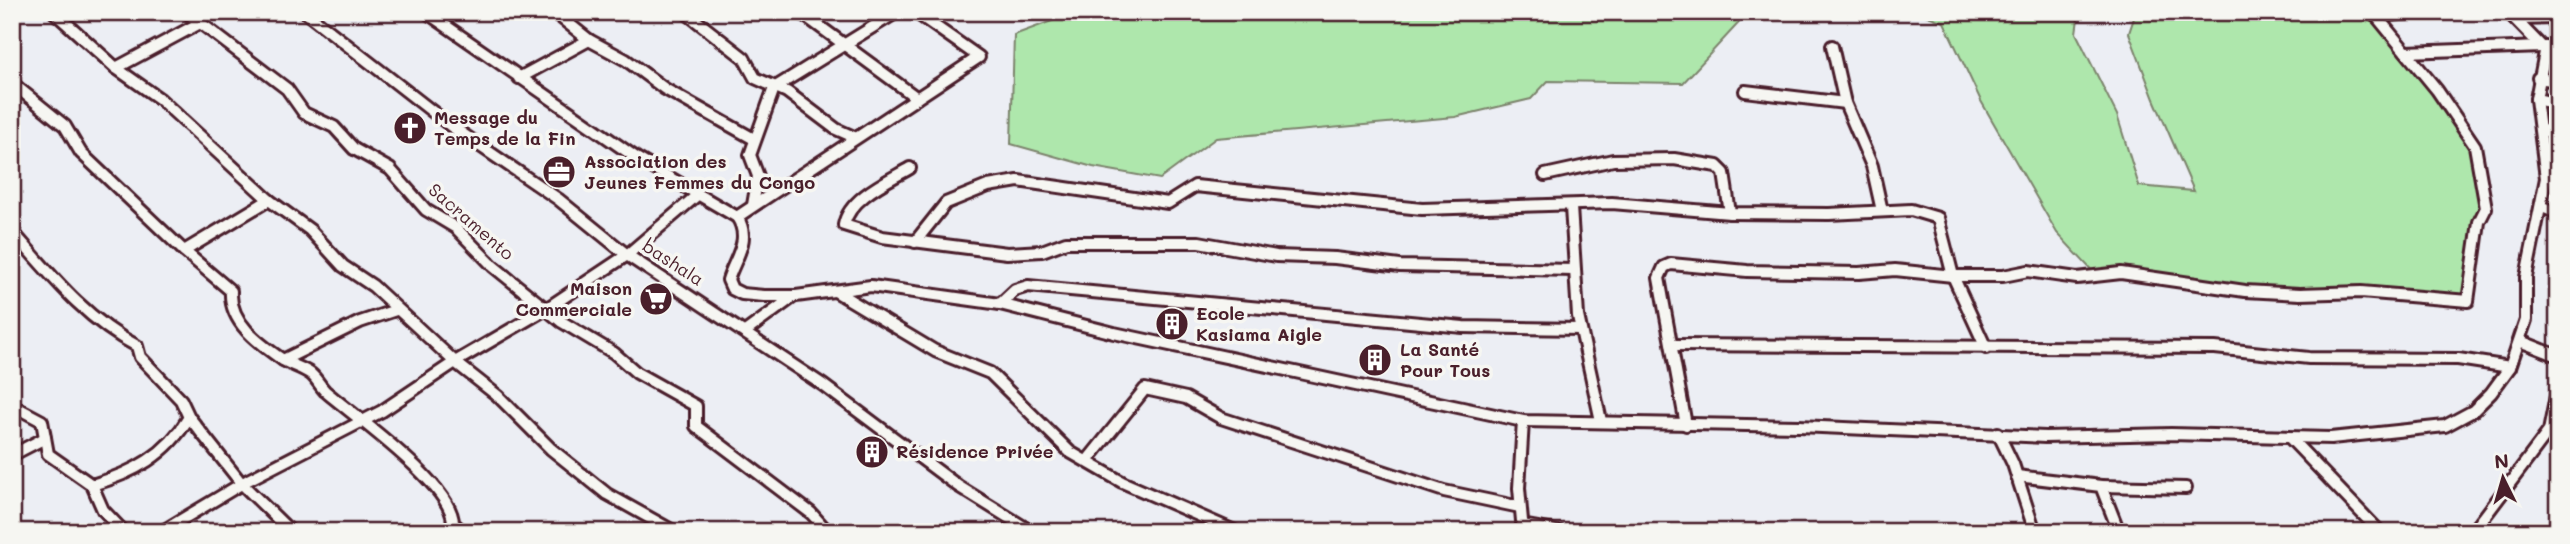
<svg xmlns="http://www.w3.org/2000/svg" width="2570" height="544" font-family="Mali,sans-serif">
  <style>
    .green { fill: #aee7ac; stroke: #7c836c; stroke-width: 2 }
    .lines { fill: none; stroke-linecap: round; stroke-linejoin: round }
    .street-casing { stroke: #4a1f2b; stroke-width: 16 }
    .street { stroke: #f6f6f2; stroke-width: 10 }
    .labels { text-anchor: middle; stroke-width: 7; stroke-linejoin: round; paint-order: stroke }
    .poi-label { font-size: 18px; font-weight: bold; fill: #4a1f2b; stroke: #f6f6f2; text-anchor: start }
    .street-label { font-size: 18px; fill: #4a1f2b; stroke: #f6f6f2 }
  </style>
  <rect width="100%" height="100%" fill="#eceef4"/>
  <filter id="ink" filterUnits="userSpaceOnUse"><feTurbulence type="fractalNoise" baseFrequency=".0143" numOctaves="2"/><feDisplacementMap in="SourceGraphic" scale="14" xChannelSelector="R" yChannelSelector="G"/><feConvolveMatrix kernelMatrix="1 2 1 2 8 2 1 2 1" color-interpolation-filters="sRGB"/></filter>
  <g filter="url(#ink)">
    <g class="green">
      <polygon points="1076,12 1146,12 1188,20 1264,20 1269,12 1747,14 1683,83 1548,81 1531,99 1455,117 1216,138 1160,179 1093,167 1011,144 1014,35"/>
      <path d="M1917 12H2079L2076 33 2117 115 2139 186 2194 191 2154 99 2129 33 2136 12H2371C2403 53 2475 128 2481 177 2486 219 2474 260 2467 301L2230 292 2114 274 2098 277 2057 233 1981 101 1944 22Z"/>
    </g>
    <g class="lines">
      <defs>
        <g id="street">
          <polyline points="54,12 116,68 160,99 269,200 310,230 343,266 373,286 455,362 498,396 551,449 607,494 675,532"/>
          <polyline points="186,12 287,89 304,113 334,127 354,149 390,169 426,210 456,228 493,266 562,322 614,353 637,373 696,406 696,426 811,513 828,532"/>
          <polyline points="305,12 451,126 558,199 627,255 823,385 958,486 1032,532"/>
          <polyline points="426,12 638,159 737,217 917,98 800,12"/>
          <polyline points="554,12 589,40 626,60 665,89 754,139"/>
          <polyline points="685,12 744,58 755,78 787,92 836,129 854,137"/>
          <polyline points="915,12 979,57 917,98"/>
          <polyline points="2508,12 2542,47 2558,48"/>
          <polyline points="2375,16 2426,12"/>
          <polyline points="2515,19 2558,18"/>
          <polyline points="1832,46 1845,103 1872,166 1882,211"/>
          <polyline points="2406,52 2542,47"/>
          <polyline points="116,68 200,23"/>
          <polyline points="519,78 589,40"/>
          <polyline points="2538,78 2558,81"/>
          <path d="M12 83 65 126 81 153 184 251 231 291C229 322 258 343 283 360 291 365 303 368 311 374 317 379 320 386 325 391 354 416 453 485 453 523L463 532"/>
          <polyline points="1745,91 1845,103"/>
          <polyline points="2536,99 2558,104"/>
          <polyline points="2542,130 2558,133"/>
          <path d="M910 168C888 181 849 198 844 225L882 237 1007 253 1042 251 1066 242H1199L1276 256 1335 258 1400 266 1573 270"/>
          <polyline points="1545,175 1613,160 1674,159 1717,166 1724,173 1730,213"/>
          <polyline points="753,205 758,176 750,155 774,88 897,12"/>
          <polyline points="1571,207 1578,316 1601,421"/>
          <polyline points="2542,207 2558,213"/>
          <path d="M737 217C752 240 735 257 728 280L732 289 742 294 764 296H796L871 286 1000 304 1114 333 1523 421 1799 426 2045 437 2171 434 2331 438 2445 426 2473 411 2491 393 2510 367 2526 320V277L2546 178 2536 99 2546 47"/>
          <path d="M12 231C49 273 86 320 137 346L140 357 181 400 189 417 242 484 291 532"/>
          <polyline points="915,242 946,203 988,186 1018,181 1168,203 1195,186 1422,209 1612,203 1730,213 1829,214 1911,210 1938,218 1953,276 1986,348"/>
          <polyline points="184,251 269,200"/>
          <polyline points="835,291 935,351 990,373 1070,452 1122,482 1237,532"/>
          <polyline points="1000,304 1015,290 1028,286 1463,327 1580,329"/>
          <polyline points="745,332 793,297"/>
          <polyline points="2520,341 2558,356"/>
          <polyline points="1674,345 2215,348 2309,358 2458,359 2510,367"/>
          <polyline points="283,360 360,322 396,310"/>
          <polyline points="12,405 42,421 48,454 92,485 103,510 124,532"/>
          <polyline points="1523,421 1519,488 1523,532"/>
          <polyline points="1686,425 1659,278 1664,267 1671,264 1747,271 1859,273 1895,270 1953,276 2003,276 2028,271 2077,278 2121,273 2245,291 2300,294 2361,292 2468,301 2479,222 2486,208 2475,146 2437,90 2373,12"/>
          <polyline points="1998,433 2013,464 2035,532"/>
          <polyline points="2290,438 2380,532"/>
          <polyline points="12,455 45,438"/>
          <polyline points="1087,461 1145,389 1186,398 1221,418 1444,491 1520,507"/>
          <polyline points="2017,476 2101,486 2119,532"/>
          <path d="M92 485C133 473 167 455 189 417"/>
          <polyline points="2101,486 2186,488"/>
          <polyline points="1522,525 1561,532"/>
          <polyline points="161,532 248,480 382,411 455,362 546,309 627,255 695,197"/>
          <polyline points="2473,532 2549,431 2558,386"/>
        </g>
      </defs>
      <use href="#street" class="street-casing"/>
      <use href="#street" class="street"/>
    </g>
  </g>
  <defs>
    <symbol id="church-disc" viewBox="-11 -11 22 22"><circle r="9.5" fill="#4a1f2b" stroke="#f6f6f2"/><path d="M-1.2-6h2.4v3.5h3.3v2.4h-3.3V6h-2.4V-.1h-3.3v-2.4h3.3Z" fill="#fff"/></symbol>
    <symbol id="office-disc" viewBox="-11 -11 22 22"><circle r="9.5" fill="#4a1f2b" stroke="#f6f6f2"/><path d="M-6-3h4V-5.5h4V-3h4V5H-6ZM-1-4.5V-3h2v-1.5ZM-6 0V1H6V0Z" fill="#fff"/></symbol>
    <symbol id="supermarket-disc" viewBox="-11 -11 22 22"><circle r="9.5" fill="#4a1f2b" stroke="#f6f6f2"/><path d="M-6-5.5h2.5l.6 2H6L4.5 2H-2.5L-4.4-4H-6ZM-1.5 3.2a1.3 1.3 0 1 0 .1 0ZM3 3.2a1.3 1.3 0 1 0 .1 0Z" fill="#fff"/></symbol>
    <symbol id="building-disc" viewBox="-11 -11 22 22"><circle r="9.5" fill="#4a1f2b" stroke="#f6f6f2"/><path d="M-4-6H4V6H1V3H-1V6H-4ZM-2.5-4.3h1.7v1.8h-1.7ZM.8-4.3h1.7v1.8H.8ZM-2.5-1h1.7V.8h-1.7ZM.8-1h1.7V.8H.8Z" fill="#fff"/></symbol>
  </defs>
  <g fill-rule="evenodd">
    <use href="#church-disc" x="391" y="109" width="38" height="38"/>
    <use href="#office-disc" x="540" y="153" width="38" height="38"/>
    <use href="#supermarket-disc" x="637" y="280" width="38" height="38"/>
    <use href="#building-disc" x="1153" y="305" width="38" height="38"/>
    <use href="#building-disc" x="1356" y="341" width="38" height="38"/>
    <use href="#building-disc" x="853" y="433" width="38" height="38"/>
  </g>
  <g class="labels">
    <g class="poi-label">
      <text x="434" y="124">Message du<tspan x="434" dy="21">Temps de la Fin</tspan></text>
      <text x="584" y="168">Association des<tspan x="584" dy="21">Jeunes Femmes du Congo</tspan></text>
      <text x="632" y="295" text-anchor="end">Maison<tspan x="632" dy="21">Commerciale</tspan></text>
      <text x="1196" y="320">Ecole<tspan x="1196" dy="21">Kasiama Aigle</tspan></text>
      <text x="1400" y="356">La Santé<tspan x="1400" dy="21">Pour Tous</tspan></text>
      <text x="896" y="458">Résidence Privée</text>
    </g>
    <g class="street-label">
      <text transform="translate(471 222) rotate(41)" y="6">Sacramento</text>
      <text transform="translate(673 263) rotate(33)" y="6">bashala</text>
    </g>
  </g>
  <rect width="2570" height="544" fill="none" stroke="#f6f6f2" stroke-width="42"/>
  <rect x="21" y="21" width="2528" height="502" fill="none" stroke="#4a1f2b" stroke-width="2.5" filter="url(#ink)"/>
  <g transform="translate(2503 478) rotate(355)" stroke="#f6f6f2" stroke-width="5" paint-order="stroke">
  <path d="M0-5L12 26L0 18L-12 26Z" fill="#4a1f2b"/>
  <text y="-10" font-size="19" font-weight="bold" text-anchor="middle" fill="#4a1f2b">N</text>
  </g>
</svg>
